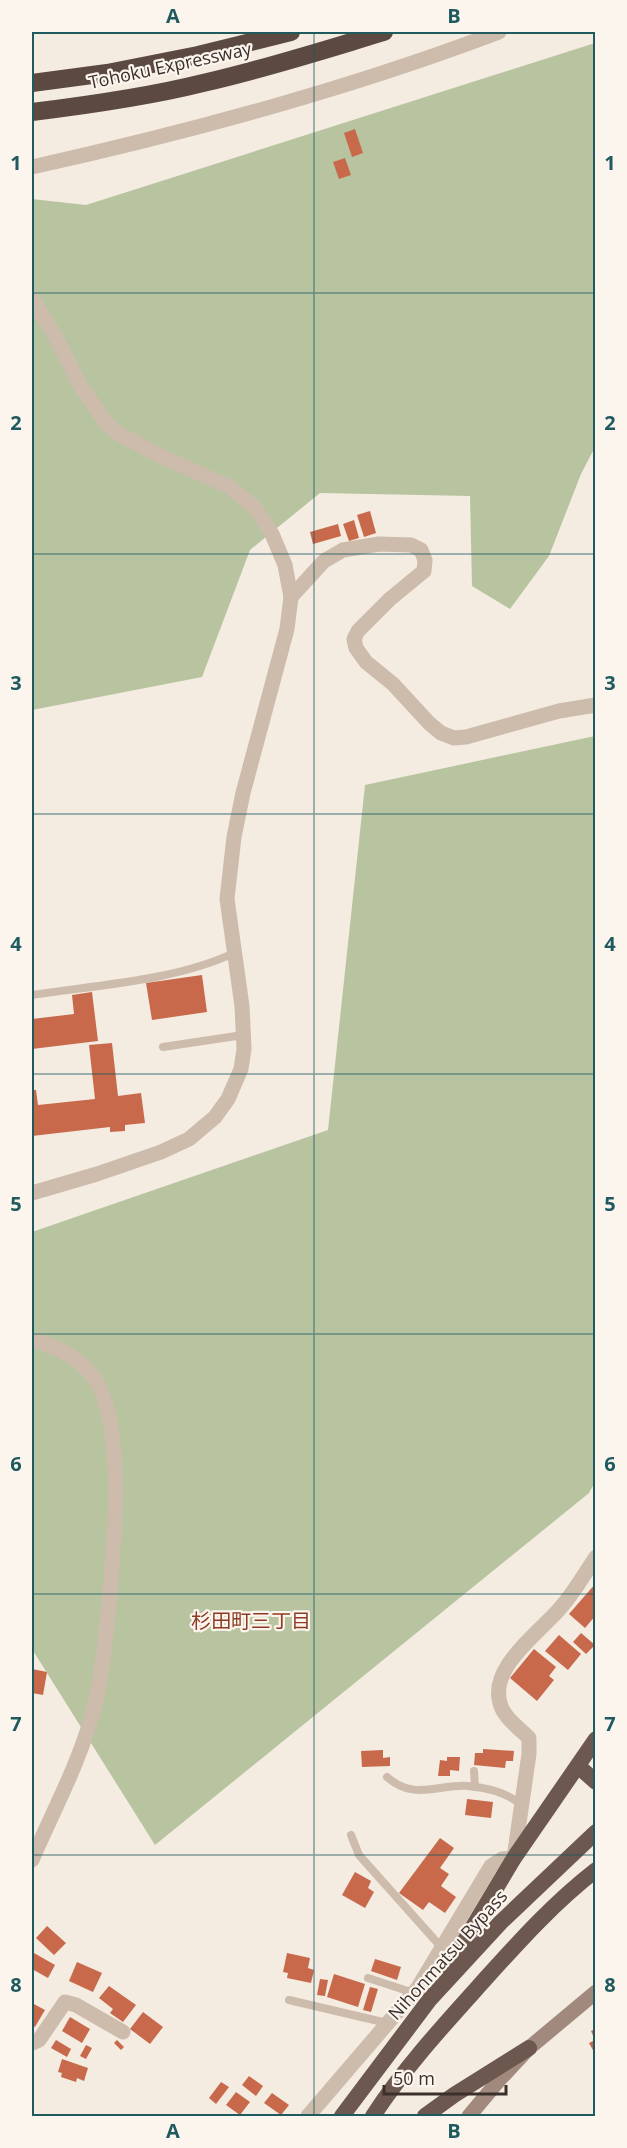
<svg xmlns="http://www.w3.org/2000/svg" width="627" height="2148" font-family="'Open Sans','Noto Sans JP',sans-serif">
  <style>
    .green { fill: #b8c4a0 }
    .building { fill: #c8694b }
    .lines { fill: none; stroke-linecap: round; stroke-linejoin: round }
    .service { stroke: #cdbbac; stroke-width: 8 }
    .minor { stroke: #cdbbac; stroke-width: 15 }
    .tertiary { stroke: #cdbbac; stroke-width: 15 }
    .secondary { stroke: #a18a7d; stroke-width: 15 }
    .trunk { stroke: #6c584f; stroke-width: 16 }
    .motorway { stroke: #5c4a42; stroke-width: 18 }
    .grid { fill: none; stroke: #1f5a5e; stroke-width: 1.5; stroke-opacity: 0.55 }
    .labels { text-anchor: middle; stroke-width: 4.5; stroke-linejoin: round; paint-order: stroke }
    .street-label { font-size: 18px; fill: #3b302b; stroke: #fbf5ee }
    .neighbourhood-label { font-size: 20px; fill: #8c3b22; stroke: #fbf5ee }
    .neatline { fill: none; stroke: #1f5a5e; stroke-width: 2 }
    .grid-label { font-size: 20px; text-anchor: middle; font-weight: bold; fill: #1f5a5e }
  </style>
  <rect width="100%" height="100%" fill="#f4ebe1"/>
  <g class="green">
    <polygon points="595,43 595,447 581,474 549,556 510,609 472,586 470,496 320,493 250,550 202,677 32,710 32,199 86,205"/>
    <polygon points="595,736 596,1480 589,1493 155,1845 32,1649 32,1232 328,1130 365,785"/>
  </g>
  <g class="building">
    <polygon points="355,129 363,153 352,157 344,133"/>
    <polygon points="345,158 351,175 339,179 333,162"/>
    <polygon points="370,511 376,533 364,537 357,515"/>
    <polygon points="354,520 359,538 349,541 343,524"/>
    <polygon points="338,524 341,536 313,544 310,532"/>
    <polygon points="202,975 207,1012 152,1020 146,983"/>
    <polygon points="92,992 98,1041 32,1049 32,1019 74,1014 72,995"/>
    <polygon points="112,1043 118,1096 141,1093 145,1123 125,1125 125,1131 110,1132 110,1127 32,1136 32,1090 36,1090 38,1105 95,1099 89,1045"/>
    <polygon points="596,1583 596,1615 585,1628 569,1614"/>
    <polygon points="581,1633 595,1645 586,1654 573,1642"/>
    <polygon points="559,1635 581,1654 568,1670 545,1651"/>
    <polygon points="534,1649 556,1667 549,1676 554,1680 537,1701 510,1678"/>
    <polygon points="32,1669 47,1672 43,1695 32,1693"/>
    <polygon points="483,1749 514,1751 513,1761 506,1761 505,1768 474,1765 475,1753 483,1753"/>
    <polygon points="383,1750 383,1758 390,1757 390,1766 362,1767 361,1751"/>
    <polygon points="447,1757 460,1757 459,1771 450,1770 450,1776 438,1776 440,1760 447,1761"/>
    <polygon points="467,1799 493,1802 491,1818 465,1815"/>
    <polygon points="440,1838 454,1848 440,1868 449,1874 441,1886 456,1897 445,1913 429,1902 423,1910 399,1893"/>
    <polygon points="355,1872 371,1881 368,1888 374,1892 365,1908 342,1895"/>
    <polygon points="47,1926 66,1943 54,1955 36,1938"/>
    <polygon points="34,1953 55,1965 48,1978 32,1969 32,1958"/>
    <polygon points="287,1953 310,1958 308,1968 314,1970 311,1983 287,1978 288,1973 283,1972"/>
    <polygon points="375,1959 401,1967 397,1980 371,1971"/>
    <polygon points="77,1962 102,1973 93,1992 69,1981"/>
    <polygon points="334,1974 365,1984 358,2007 327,1997"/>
    <polygon points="320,1979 328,1980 325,1996 317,1995"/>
    <polygon points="109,1986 136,2005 123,2022 110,2013 113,2009 99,1998"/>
    <polygon points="370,1987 378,1989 371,2012 363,2010"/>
    <polygon points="32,2003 45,2010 35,2027 32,2025"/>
    <polygon points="143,2012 163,2027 150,2044 130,2029"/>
    <polygon points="70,2017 90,2029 82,2043 62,2031"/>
    <polygon points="596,2029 596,2051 594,2052 589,2043 595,2040 591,2031"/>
    <polygon points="56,2040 71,2049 67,2057 51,2048"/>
    <polygon points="117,2040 124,2047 121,2050 114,2043"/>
    <polygon points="86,2045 92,2048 86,2059 80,2056"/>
    <polygon points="62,2059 88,2068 84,2081 77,2078 76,2082 61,2077 62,2073 58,2072"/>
    <polygon points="249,2076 263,2086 256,2096 242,2085"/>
    <polygon points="221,2082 229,2087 216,2104 209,2098"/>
    <polygon points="236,2092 250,2102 240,2115 226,2105"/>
    <polygon points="272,2093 289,2105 281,2115 264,2103"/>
  </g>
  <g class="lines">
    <g class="service">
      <path d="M32 995C97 985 174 981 234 953"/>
      <polyline points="163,1047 243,1035"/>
      <polyline points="474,1771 475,1787"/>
      <path d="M387 1777C414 1801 438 1784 468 1786 489 1788 504 1792 521 1804"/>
      <polyline points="351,1835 359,1855 442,1948"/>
      <polyline points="368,1978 414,1993"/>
      <polyline points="289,2000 387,2023"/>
    </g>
    <g class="minor">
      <polyline points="291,597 324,561 343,550 379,544 411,545 421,550 425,560 424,571 390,599 358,631 354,639 356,648 366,662 393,684 429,723 441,733 454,738 466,737 559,711 596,705"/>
      <polyline points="32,2043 39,2040 65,2002 76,2005 123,2032"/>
      <path d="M308 2116 417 1989 491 1866 502 1859 514 1858 529 1754V1738C519 1728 503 1717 500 1703 489 1666 542 1631 562 1606 575 1591 585 1573 596 1557"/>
    </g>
    <g class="tertiary">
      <path d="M32 167C190 132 346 90 499 32"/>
      <polyline points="32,298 53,332 81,387 107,424 119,434 165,458 230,487 255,508 272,534 285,565 291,597 287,629 243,793 234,837 227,899 242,1006 244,1049 241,1069 228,1099 215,1117 189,1139 161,1152 97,1174 32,1193"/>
      <path d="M32 1340C57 1346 85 1360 98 1384 125 1437 114 1545 109 1605 105 1638 103 1672 95 1704 82 1758 54 1809 32 1860"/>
    </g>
    <polyline class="secondary" points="469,2116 500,2079 529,2048 596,1992"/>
    <g class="trunk">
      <polyline points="578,1766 596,1782"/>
      <polyline points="447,1970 514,1858 596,1739"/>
      <polyline points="342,2116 430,1999 501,1922 596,1832"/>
      <path d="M373 2116C403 2070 441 2028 478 1987 515 1946 552 1904 596 1870"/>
      <polyline points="425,2116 454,2095 529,2048"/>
    </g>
    <g class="motorway">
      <polyline points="32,83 107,73 198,55 291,32"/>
      <path d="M32 112C89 105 147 97 203 83 265 69 324 50 384 32"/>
    </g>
  </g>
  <path class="grid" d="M314 32V2116M32 293H596M32 554H596M32 814H596M32 1074H596M32 1334H596M32 1594H596M32 1855H596"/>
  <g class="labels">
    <g class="street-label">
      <text transform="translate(170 66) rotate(-12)" y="6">Tohoku Expressway</text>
      <text transform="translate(448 1955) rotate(-48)" y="6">Nihonmatsu Bypass</text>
    </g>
    <g class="neighbourhood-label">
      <text x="251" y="1628">杉田町三丁目</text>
    </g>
  </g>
  <rect width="627" height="2148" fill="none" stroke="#fbf5ee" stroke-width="66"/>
  <path d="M384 2085v9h122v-9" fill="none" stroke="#3b302b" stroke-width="3"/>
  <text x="393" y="2085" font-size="18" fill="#3b302b" stroke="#fbf5ee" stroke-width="4.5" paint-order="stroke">50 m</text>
  <rect x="33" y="33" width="561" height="2082" class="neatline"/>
  <g class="grid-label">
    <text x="173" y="23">A</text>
    <text x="454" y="23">B</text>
    <text x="16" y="170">1</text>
    <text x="610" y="170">1</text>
    <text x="16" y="430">2</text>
    <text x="610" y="430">2</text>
    <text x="16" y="690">3</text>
    <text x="610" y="690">3</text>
    <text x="16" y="951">4</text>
    <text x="610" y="951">4</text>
    <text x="16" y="1211">5</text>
    <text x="610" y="1211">5</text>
    <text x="16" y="1471">6</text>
    <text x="610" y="1471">6</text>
    <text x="16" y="1731">7</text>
    <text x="610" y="1731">7</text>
    <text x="16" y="1992">8</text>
    <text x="610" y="1992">8</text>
    <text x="173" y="2138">A</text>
    <text x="454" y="2138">B</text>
  </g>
</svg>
